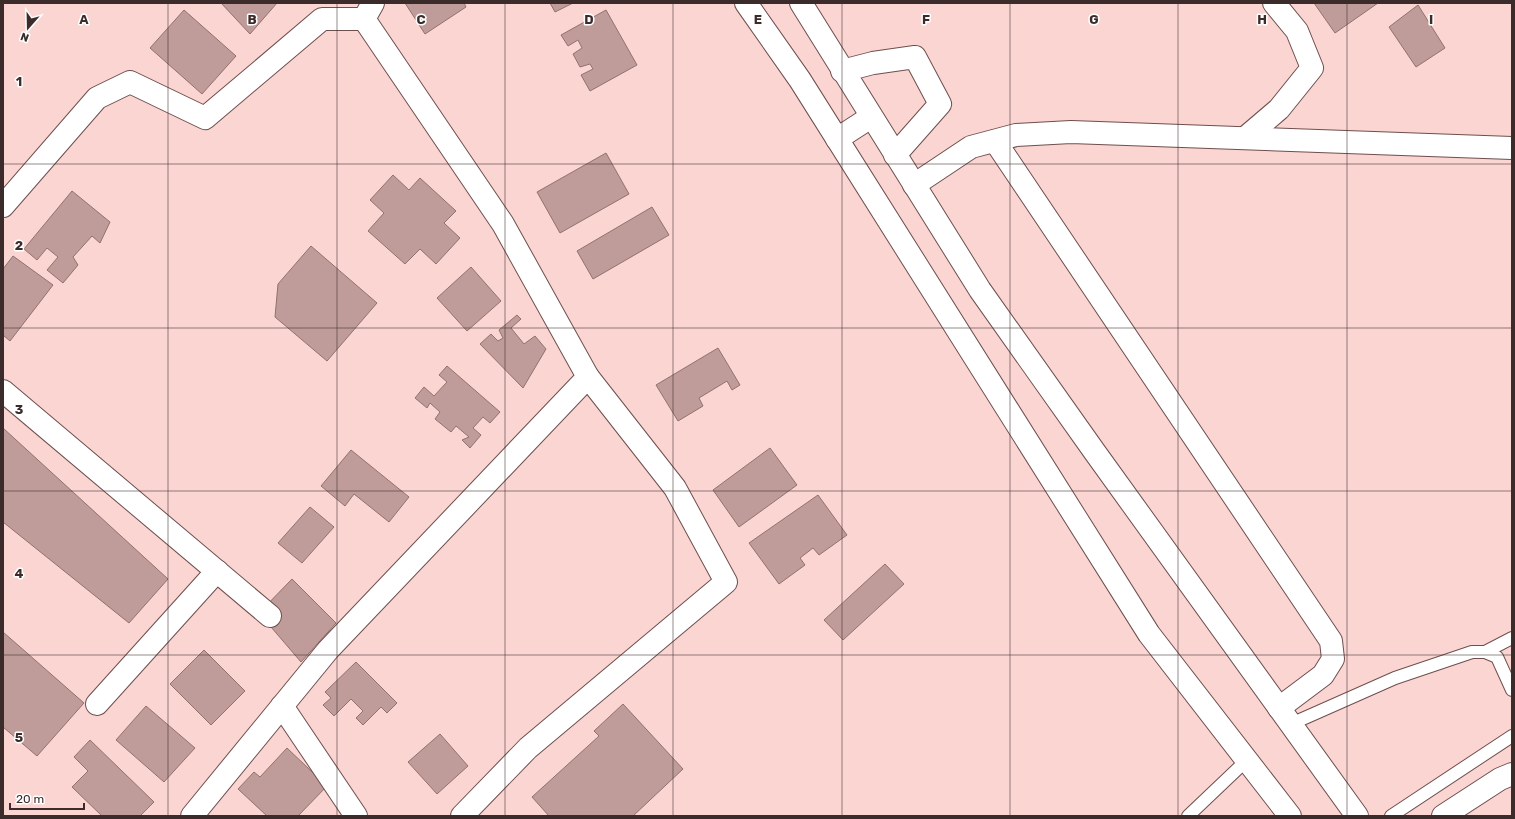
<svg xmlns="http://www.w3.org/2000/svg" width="1515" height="819" font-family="Rubik,sans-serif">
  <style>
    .building { fill: #bf9c99; stroke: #92716e }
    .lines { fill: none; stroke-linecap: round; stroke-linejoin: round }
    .service-casing { stroke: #6e4f4d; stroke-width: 14 }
    .minor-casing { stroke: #6e4f4d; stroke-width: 24 }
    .trunk-casing { stroke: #6e4f4d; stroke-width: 24 }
    .service { stroke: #fff; stroke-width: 12 }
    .minor { stroke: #fff; stroke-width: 22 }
    .trunk { stroke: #fff; stroke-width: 22 }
    .grid { fill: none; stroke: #3b2c2b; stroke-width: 1; stroke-opacity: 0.55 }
    .grid-label { font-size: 13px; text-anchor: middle; font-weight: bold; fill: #3b2c2b; stroke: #fff; stroke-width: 3; stroke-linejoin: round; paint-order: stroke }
  </style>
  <rect width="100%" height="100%" fill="#fad5d2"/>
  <g class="building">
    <polygon points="221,3 277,3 250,34"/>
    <polygon points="405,3 464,3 466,7 425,34"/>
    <polygon points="550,3 573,3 555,12"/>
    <polygon points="1314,3 1378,3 1335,33"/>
    <polygon points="1418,5 1445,48 1416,67 1389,27"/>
    <polygon points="184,10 236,56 202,94 150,48"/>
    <polygon points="606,10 637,65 590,91 581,75 593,69 590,64 580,67 573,54 582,48 578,40 568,46 561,35"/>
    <polygon points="606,153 629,194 560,233 537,192"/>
    <polygon points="393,175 409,190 420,178 456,211 444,223 460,238 436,264 420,249 405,264 368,231 384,213 370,200"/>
    <polygon points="72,191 110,222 100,243 92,236 73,257 78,265 63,283 47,270 58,257 47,248 37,260 24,249"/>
    <polygon points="652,207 669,235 593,279 577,251"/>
    <polygon points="311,246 377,303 327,361 275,317 278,284"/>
    <polygon points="13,256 53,285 10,341 3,335 3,269"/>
    <polygon points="471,267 501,301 467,331 437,298"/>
    <polygon points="517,315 521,319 511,328 524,344 535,336 546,349 523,388 480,344 491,334 498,341 503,338 499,330"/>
    <polygon points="718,348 740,385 732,390 727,381 699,398 703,406 678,421 656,385"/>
    <polygon points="447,366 500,412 490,423 483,417 473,428 481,435 470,448 462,440 469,437 456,426 451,432 435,419 440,412 430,403 427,408 415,398 424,387 434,396 447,382 439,375"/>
    <polygon points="3,428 168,579 129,623 3,522"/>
    <polygon points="770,448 797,485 739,527 713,490"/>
    <polygon points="351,450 409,497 389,522 354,494 345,506 321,486"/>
    <polygon points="818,495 847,535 819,555 813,548 800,558 805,565 779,584 749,543"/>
    <polygon points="310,507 334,527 302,563 278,543"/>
    <polygon points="885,564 904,584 843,640 824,620"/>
    <polygon points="292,579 336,623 301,662 259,613"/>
    <polygon points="3,632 84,703 37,756 3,727"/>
    <polygon points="204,650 245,691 211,725 170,684"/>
    <polygon points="356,662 397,703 387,713 381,707 363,725 356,718 363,711 351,699 334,716 323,705 331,698 325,692"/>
    <polygon points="623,704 683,769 633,816 549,816 532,797 599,736 594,731"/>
    <polygon points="146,706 195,748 164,782 116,740"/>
    <polygon points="440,734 468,766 437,794 408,762"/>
    <polygon points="90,740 154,802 140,816 102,816 72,787 88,771 74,757"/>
    <polygon points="287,748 327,786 298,816 267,816 238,789 254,772 260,777"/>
  </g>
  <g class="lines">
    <defs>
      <g id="service">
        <polyline points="1485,652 1512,638"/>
        <polyline points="1291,724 1395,678 1472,652 1485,652 1497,657 1512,690"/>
        <polyline points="1188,816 1247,760"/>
        <polyline points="1391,816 1512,736"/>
      </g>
      <g id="minor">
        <polyline points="842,71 873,63 915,57 940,104 895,155"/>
        <polyline points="1245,138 1279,109 1312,68 1297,31 1274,3"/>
        <polyline points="995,141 1331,641 1333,659 1323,675 1279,708"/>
        <polyline points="914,185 971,147 1016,135 1071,132 1512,148"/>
        <polyline points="3,206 97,98 130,82 205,118 322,19 364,19"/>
        <polyline points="3,391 270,616"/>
        <polyline points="97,704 217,571"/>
        <polyline points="282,706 356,816"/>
        <polyline points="192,816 328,650 588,377 503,224 364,19 373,3"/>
        <polyline points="462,816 528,748 726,582 675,488 588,377"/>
        <polyline points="1443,816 1500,779 1512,774"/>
      </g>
      <g id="trunk">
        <polyline points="746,3 800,80 1149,634 1290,816"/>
        <polyline points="801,3 980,290 1094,451 1357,816"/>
        <polyline points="837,139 871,117"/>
      </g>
    </defs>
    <use href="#service" class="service-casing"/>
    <use href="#minor" class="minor-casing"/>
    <use href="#trunk" class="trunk-casing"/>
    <use href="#service" class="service"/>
    <use href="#minor" class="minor"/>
    <use href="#trunk" class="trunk"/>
  </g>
  <path class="grid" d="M168 3V816M337 3V816M505 3V816M673 3V816M842 3V816M1010 3V816M1178 3V816M1347 3V816M3 164H1512M3 328H1512M3 491H1512M3 655H1512"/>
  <g class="grid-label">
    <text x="84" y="24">A</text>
    <text x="252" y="24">B</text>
    <text x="421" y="24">C</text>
    <text x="589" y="24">D</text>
    <text x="758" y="24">E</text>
    <text x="926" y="24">F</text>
    <text x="1094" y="24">G</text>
    <text x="1262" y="24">H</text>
    <text x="1431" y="24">I</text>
    <text x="19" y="86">1</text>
    <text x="19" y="250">2</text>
    <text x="19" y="414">3</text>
    <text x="19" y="578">4</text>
    <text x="19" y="742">5</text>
  </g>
  <rect width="1515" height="819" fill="none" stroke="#3b2c2b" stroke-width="8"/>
  <g transform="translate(28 28) rotate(200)" stroke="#ffffff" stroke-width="3" paint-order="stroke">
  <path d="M0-3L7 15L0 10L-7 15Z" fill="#3b2c2b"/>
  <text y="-6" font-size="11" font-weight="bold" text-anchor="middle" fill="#3b2c2b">N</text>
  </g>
  <path d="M10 803v6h74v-6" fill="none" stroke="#3b2c2b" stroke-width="2"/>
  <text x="16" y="803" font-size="12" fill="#3b2c2b" stroke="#ffffff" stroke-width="3" paint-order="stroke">20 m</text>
</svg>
